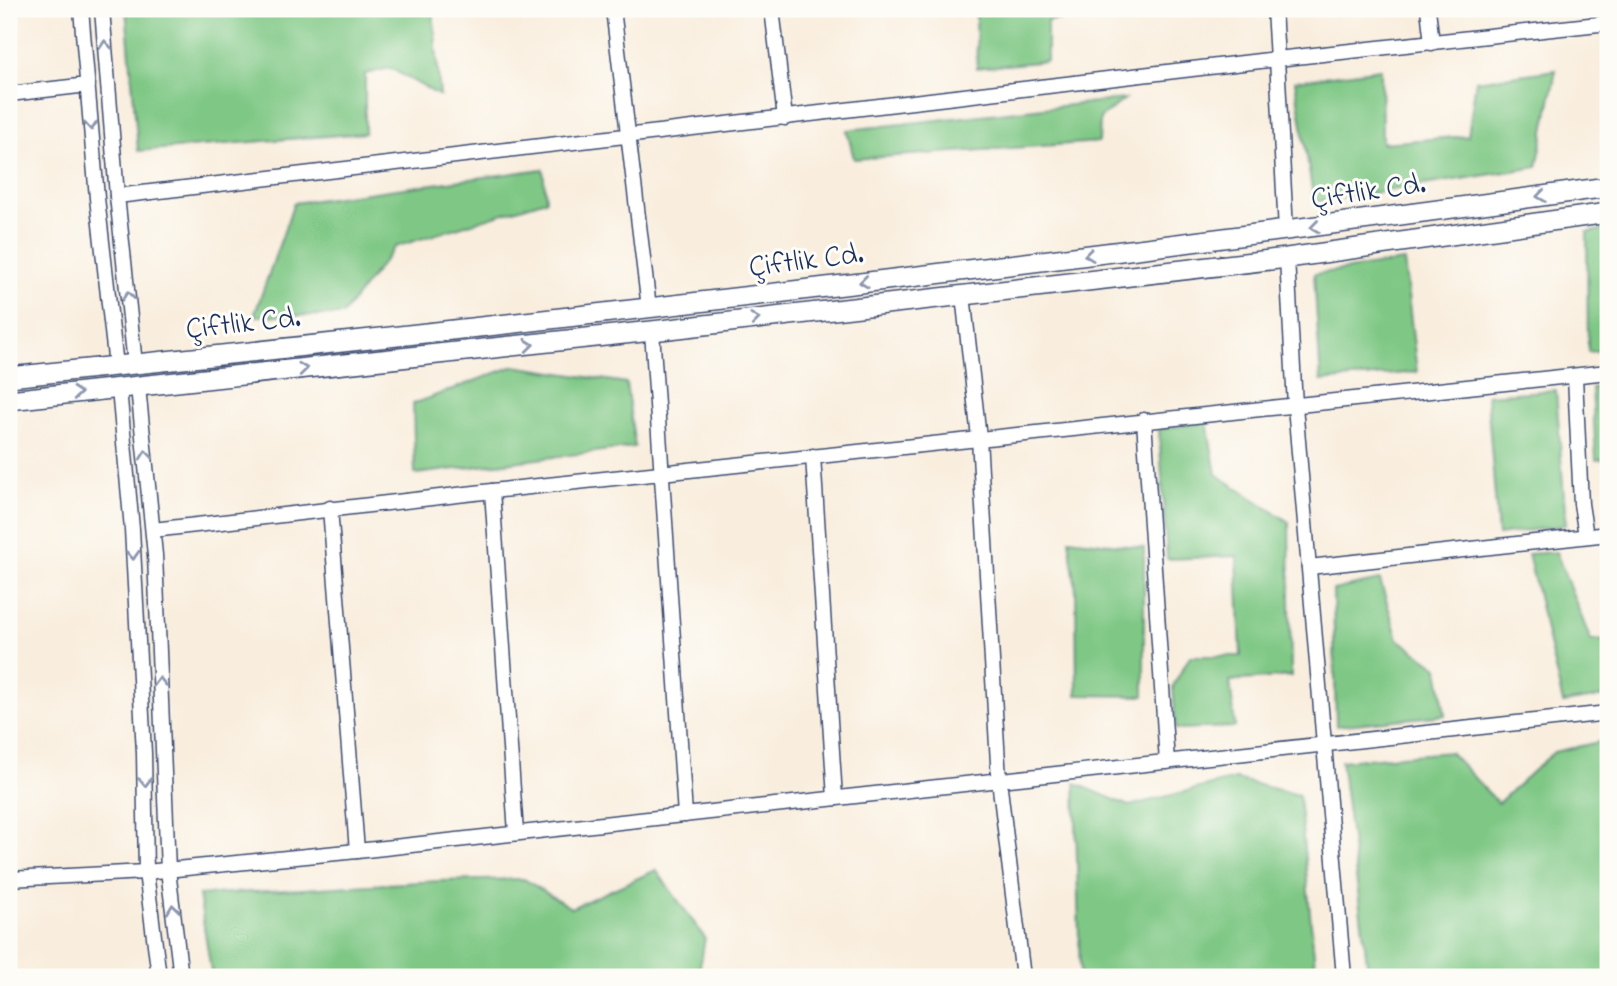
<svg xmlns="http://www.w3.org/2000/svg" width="1617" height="986" font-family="'Indie Flower',sans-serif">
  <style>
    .grass { fill: #7ec784; stroke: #4c7b71; stroke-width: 2 }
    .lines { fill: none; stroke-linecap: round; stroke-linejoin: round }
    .minor-casing { stroke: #3c4c71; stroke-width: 17 }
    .tertiary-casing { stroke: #3c4c71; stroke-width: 22 }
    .minor { stroke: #fff; stroke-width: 14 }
    .tertiary { stroke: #fff; stroke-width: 19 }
    .oneway { stroke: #8d97ae }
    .labels { text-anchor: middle; stroke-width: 6; stroke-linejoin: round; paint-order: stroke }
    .street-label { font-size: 30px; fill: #1b2f5e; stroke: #fdfcf7 }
  </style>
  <rect width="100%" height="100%" fill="#fdfcf7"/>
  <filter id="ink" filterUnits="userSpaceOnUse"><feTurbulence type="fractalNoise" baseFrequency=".0143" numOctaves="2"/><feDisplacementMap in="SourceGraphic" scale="14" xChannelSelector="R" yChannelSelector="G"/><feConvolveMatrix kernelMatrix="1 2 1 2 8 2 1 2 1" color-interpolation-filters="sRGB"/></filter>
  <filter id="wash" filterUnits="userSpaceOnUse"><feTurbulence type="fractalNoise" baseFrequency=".00686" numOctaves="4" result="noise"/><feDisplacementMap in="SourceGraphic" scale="28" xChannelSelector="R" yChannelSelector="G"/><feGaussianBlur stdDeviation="1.57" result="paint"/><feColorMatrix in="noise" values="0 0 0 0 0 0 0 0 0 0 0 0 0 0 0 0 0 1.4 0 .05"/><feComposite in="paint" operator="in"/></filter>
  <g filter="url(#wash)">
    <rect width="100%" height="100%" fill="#f9eede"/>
    <g class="grass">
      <polygon points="126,9 433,9 440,96 390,68 365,74 365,133 138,151"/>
      <polygon points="976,9 1100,9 1101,14 1047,21 1047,61 977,68"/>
      <polygon points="1381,69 1382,143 1468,136 1476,81 1556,70 1537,167 1314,202 1295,81"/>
      <polygon points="1125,99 1100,118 1099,142 854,159 847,130"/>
      <polygon points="543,169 546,200 395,247 342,315 254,316 294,203"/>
      <polygon points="1608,229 1608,350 1588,352 1587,232"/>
      <polygon points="1404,261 1417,372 1321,381 1314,274"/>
      <polygon points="514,366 626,383 635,447 415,474 413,404"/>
      <polygon points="1608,386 1608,459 1596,460 1592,388"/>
      <polygon points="1556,390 1566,525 1498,535 1487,395"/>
      <polygon points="1207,422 1216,474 1289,522 1291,676 1230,681 1235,727 1176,729 1173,686 1190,656 1241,656 1237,556 1167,559 1159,429"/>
      <polygon points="1069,539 1144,548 1144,696 1077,695 1076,590"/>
      <polygon points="1556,552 1591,641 1608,640 1608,696 1563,703 1528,554"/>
      <polygon points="1380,580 1398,639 1438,667 1445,715 1336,726 1333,590"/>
      <polygon points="1608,740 1608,977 1369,977 1341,761 1450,752 1498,803 1554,752"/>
      <polygon points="1235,779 1299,795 1316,977 1080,977 1075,783 1129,806"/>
      <polygon points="656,870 705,938 698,977 212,977 199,895 438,881 524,879 571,908"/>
    </g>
  </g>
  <g filter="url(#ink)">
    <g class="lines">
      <defs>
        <g id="minor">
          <polyline points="81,9 97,198 116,366"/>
          <polyline points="102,9 117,196 135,364"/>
          <polyline points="613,9 649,308"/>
          <polyline points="772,9 785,118"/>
          <polyline points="1428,9 1432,43"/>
          <polyline points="9,94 88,85"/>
          <polyline points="117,196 1277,59 1274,9"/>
          <polyline points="1286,231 1277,59 1608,23"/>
          <polyline points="1287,258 1295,406 1344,977"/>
          <polyline points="963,295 979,438 999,780 1023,977"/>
          <polyline points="652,331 685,815"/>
          <polyline points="1575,377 1581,504 1586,536"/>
          <polyline points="138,387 155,555 168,870 181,977"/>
          <polyline points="119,389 132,529 144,753 146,872 159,977"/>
          <polyline points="1144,420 1167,762"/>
          <polyline points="813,456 835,798"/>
          <polyline points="492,491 516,833"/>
          <polyline points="330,508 357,851"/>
          <polyline points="153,530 492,491 1608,372"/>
          <polyline points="1309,567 1608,534"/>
          <polyline points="9,879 146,872 357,851 1608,713"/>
        </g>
        <g id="tertiary">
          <path d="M9 377C543 323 1076 260 1608 187"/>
          <polyline points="9,400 652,331 1287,258 1608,213"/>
        </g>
      </defs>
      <use href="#minor" class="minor-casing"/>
      <use href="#tertiary" class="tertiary-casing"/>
      <use href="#minor" class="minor"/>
      <use href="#tertiary" class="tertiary"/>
    </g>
    <defs><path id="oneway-chevron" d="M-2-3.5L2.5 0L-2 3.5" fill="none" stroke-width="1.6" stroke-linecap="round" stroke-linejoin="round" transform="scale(1.75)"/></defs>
    <g class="oneway">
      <use href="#oneway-chevron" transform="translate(105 45) rotate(-95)"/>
      <use href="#oneway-chevron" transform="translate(91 126) rotate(85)"/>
      <use href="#oneway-chevron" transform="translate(1541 196) rotate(172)"/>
      <use href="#oneway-chevron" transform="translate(1315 227) rotate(172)"/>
      <use href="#oneway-chevron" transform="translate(1089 255) rotate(173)"/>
      <use href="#oneway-chevron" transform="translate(864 282) rotate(173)"/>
      <use href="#oneway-chevron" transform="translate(128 296) rotate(-96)"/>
      <use href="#oneway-chevron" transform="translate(755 319) rotate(-7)"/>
      <use href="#oneway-chevron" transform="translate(529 345) rotate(-6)"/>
      <use href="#oneway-chevron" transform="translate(303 369) rotate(-6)"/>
      <use href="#oneway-chevron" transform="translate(77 393) rotate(-5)"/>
      <use href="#oneway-chevron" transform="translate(146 455) rotate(-96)"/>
      <use href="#oneway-chevron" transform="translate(133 555) rotate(87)"/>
      <use href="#oneway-chevron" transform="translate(160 682) rotate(-92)"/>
      <use href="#oneway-chevron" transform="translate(145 782) rotate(89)"/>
      <use href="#oneway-chevron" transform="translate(173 909) rotate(-97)"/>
    </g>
  </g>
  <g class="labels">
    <g class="street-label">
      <text transform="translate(1368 190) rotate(-8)" y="10">Çiftlik Cd.</text>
      <text transform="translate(806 259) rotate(-7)" y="10">Çiftlik Cd.</text>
      <text transform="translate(243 322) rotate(-6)" y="10">Çiftlik Cd.</text>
    </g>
  </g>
  <rect width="1617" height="986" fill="none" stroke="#fdfcf7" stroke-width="35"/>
</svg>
